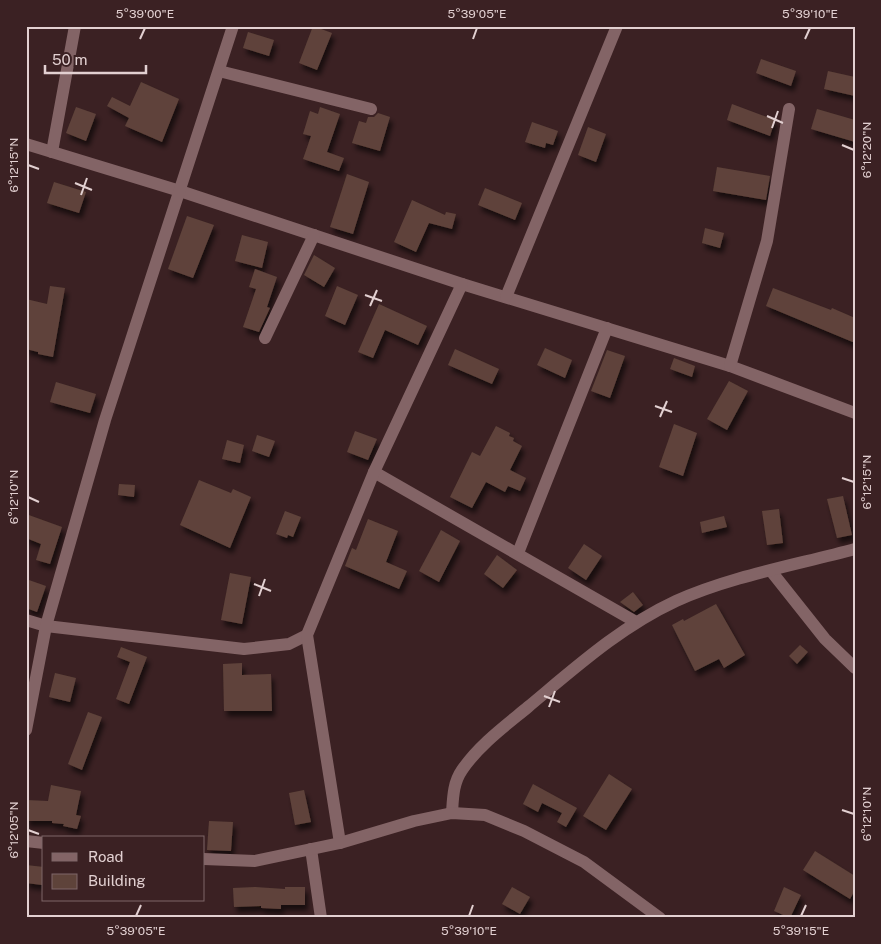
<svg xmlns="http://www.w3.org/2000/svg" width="881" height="944" font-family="'Public Sans',sans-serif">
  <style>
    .building { fill: #5e433a; filter: url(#shadow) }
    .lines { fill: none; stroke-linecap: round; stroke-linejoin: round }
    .minor { stroke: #836466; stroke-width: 12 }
    .ticks { fill: none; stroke: #e2d0d1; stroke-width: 2 }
    .neatline { fill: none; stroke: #e2d0d1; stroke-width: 2 }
    .ticks-label { font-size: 12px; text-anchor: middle; fill: #e2d0d1 }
  </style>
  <defs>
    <filter id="shadow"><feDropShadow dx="3" dy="5.5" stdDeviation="2.5" flood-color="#0009"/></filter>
  </defs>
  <rect width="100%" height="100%" fill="#3b2123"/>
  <g class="building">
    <polygon points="313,26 332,33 317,70 299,63"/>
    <polygon points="248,32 274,40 269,56 243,48"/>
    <polygon points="761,59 796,71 791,86 756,73"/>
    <polygon points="828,71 855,77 855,96 824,89"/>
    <polygon points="141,82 179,99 162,142 125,126 129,118 107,106 112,97 130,106"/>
    <polygon points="732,104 775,120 770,136 727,120"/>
    <polygon points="76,107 96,114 86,141 66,133"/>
    <polygon points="320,107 340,114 327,152 344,158 339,171 303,159 311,136 303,134 310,111 318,114"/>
    <polygon points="817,109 855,120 855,142 811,129"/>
    <polygon points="378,113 390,117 380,151 352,143 359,121 366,123 368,117 374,117"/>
    <polygon points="532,122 558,131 553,145 546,143 545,148 525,142"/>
    <polygon points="588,127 606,134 596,162 578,155"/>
    <polygon points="717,167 770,176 766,200 713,191"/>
    <polygon points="347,174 369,182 353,234 330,227"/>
    <polygon points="54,182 86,192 79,213 47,203"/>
    <polygon points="485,188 522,203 515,220 478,205"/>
    <polygon points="412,200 445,215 446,212 456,214 452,229 429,223 416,252 394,242"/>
    <polygon points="187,216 214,225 193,278 168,269"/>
    <polygon points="705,228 724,233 720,248 702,243"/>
    <polygon points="242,235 268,242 262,268 235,261"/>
    <polygon points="314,255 335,268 324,287 304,275"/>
    <polygon points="255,269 277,277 267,307 270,308 259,332 243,327 256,289 249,287"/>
    <polygon points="50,286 65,288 53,357 38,354 38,352 26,349 26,299 47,304"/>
    <polygon points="337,286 358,295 345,325 325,316"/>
    <polygon points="773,288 831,310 832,308 855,318 855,343 766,306"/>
    <polygon points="379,304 427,326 418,345 385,330 373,358 358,352"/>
    <polygon points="545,348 572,360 565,378 537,365"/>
    <polygon points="455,349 499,369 492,384 448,365"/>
    <polygon points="607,350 625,356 610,398 591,391"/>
    <polygon points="674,358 695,366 692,377 670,369"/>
    <polygon points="729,381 748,391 727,430 707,419"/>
    <polygon points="56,382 96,394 90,413 50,402"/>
    <polygon points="674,424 697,433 683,476 659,467"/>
    <polygon points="496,426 510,433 509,436 514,438 513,441 522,446 510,470 526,478 520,491 508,486 505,492 486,482 472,508 450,497 472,452 480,456"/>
    <polygon points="355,431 377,439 368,460 347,452"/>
    <polygon points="257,435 275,441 269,457 252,451"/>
    <polygon points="227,440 244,445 240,463 222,459"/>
    <polygon points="199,480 231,493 233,489 251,497 230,548 180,525"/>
    <polygon points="119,484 135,485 134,497 118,495"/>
    <polygon points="843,496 852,535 837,538 827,499"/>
    <polygon points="779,509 783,543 767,545 762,511"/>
    <polygon points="285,511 301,517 293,537 288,535 287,538 276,534"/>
    <polygon points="26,514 62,527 50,564 36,560 41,544 26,538"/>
    <polygon points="724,516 727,527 702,533 700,522"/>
    <polygon points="368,519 398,531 386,562 407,571 399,589 345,566 352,548 356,550"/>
    <polygon points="441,530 460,541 439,582 419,571"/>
    <polygon points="584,544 602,556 586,580 568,568"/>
    <polygon points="497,555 517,570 503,588 484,574"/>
    <polygon points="230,573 251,577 242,624 221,620"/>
    <polygon points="26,579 46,586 37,612 26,608"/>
    <polygon points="633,592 643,605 634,612 620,602"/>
    <polygon points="716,604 745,655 724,668 719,659 695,671 672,625 683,619 684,621"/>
    <polygon points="800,645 808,652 797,664 789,656"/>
    <polygon points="121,647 147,657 129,704 116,699 130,662 117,657"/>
    <polygon points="242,663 242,675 271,674 272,711 224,711 223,664"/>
    <polygon points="55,673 76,678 70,702 49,697"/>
    <polygon points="88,712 102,717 82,770 68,764"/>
    <polygon points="609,774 632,789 606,830 583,816"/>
    <polygon points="533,784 577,808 566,827 557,822 562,813 542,803 538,812 523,804"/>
    <polygon points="51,785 81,791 76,815 81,816 77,829 63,826 64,824 52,823 52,821 26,821 26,800 48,801"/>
    <polygon points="304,790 311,822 295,825 289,793"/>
    <polygon points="209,821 233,822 231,851 207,850"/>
    <polygon points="815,851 855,876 855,890 850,899 803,870"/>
    <polygon points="26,865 44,867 42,885 26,883"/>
    <polygon points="255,887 285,889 285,887 305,887 305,905 281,905 281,909 261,908 261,906 234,907 233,888"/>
    <polygon points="512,887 530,897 520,914 502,904"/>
    <polygon points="784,887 801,895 790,918 774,911"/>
  </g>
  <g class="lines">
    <g class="minor">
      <polyline points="219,71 371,109"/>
      <polyline points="26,144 180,191 462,284 730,366 855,413"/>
      <polyline points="52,152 75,26"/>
      <polyline points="506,297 617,26"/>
      <polyline points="265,338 314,235"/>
      <polyline points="730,366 767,241 789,109"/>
      <polyline points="374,472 636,622"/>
      <polyline points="518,553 607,328"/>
      <polyline points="771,571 825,639 855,668"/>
      <polyline points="26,620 46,626 244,649 289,644 307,635"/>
      <polyline points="26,730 46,626 105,420 233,26"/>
      <path d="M452 813C453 798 453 783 462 770 479 745 505 726 528 707 575 668 620 627 676 601 732 576 796 565 855 549"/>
      <polyline points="26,841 44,843"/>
      <polyline points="340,843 307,635 374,472 462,284"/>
      <polyline points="311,849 321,918"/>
      <polyline points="204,859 255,861 340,843 414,821 452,813 485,815 524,831 584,862 660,918"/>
    </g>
  </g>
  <path class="ticks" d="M140 39 145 28M473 39 477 28M805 39 810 28M767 116 783 123M772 128 778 111M842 145 854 150M28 165 39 169M75 183 92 190M81 195 87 178M365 295 382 301M370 306 377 290M655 406 672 412M660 417 667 401M842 478 854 482M28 497 39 502M254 584 271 591M259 596 265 579M544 696 560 702M549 707 555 691M842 810 854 814M28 830 39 834M136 916 141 905M469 916 473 905M801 916 806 905"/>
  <rect width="881" height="944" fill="none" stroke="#3b2123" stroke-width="55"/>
  <rect x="42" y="836" width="162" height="65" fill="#3b2123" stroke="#7e6769"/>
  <rect x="52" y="853" width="25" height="8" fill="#836466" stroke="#7e6769"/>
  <text x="88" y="862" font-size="15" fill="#e2d0d1">Road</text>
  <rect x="52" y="874" width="25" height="15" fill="#5e433a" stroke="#7e6769"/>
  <text x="88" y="886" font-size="15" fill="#e2d0d1">Building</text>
  <path d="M45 65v8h101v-8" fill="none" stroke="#e2d0d1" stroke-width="2.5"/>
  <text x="52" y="65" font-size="15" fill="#e2d0d1" stroke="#3b2123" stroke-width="4" paint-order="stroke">50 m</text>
  <rect x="28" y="28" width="826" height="888" class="neatline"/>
  <g class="ticks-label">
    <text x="145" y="18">5°39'00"E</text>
    <text x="477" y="18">5°39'05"E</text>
    <text x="810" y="18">5°39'10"E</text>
    <text transform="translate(867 150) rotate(-90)" y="4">6°12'20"N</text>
    <text transform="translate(14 165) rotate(-90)" y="4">6°12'15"N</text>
    <text transform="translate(867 482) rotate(-90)" y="4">6°12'15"N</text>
    <text transform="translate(14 497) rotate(-90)" y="4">6°12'10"N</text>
    <text transform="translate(867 814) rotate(-90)" y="4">6°12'10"N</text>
    <text transform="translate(14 830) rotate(-90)" y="4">6°12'05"N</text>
    <text x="136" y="935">5°39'05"E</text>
    <text x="469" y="935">5°39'10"E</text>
    <text x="801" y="935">5°39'15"E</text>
  </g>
</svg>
